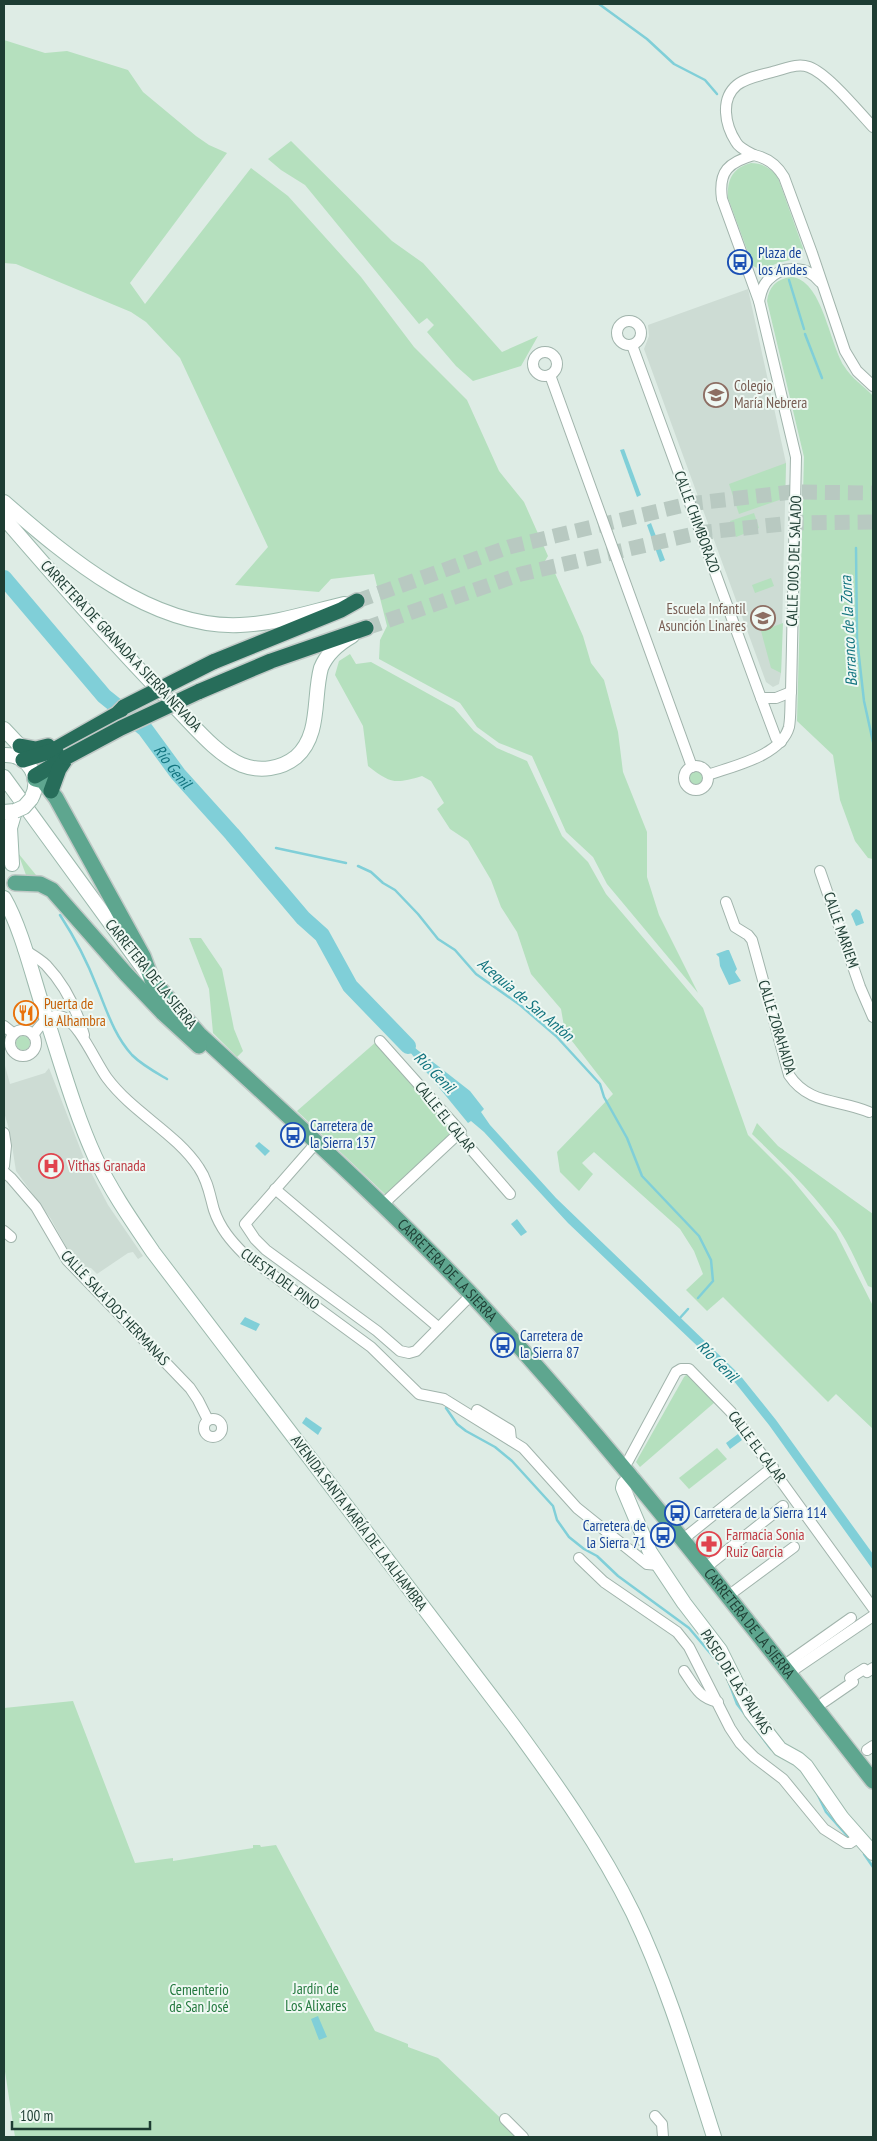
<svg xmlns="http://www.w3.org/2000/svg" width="877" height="2141" font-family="'PT Sans Narrow',sans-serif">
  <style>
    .built { fill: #cddcd4 }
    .green { fill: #b5e0be }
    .water { fill: #80cfd8 }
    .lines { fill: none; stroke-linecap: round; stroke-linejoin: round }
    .stream { stroke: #80cfd8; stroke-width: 2.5 }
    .river { stroke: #80cfd8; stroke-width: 16 }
    .highway-tunnel { stroke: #b8c9c1; stroke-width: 15; stroke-dasharray: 15 8; stroke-linecap: butt }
    .street-casing { stroke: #a1b4ac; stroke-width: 12 }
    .secondary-casing { stroke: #9cb9ad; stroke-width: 16 }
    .primary-casing { stroke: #c0c9c6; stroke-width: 18 }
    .highway-casing { stroke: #c0c9c6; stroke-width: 18 }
    .street { stroke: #fff; stroke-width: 10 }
    .secondary { stroke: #fff; stroke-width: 14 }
    .primary { stroke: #5ea68f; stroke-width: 15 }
    .highway { stroke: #276d5a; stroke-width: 15 }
    .secondary-bridge-casing { stroke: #9cb9ad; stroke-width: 16; stroke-linecap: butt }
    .highway-bridge-casing { stroke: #c0c9c6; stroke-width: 18; stroke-linecap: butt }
    .secondary-bridge { stroke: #fff; stroke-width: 14 }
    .highway-bridge { stroke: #276d5a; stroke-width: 15 }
    .labels { text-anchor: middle; stroke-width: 4; stroke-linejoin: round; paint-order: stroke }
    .transit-label { font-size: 15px; fill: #164399; stroke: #eff8f3; text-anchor: start }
    .education-label { font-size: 15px; fill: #785e54; stroke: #eff8f3; text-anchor: start }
    .street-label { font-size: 15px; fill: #1e3d33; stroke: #eff8f3 }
    .food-label { font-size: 15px; fill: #c56008; stroke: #eff8f3; text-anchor: start }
    .health-label { font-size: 15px; fill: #be3a42; stroke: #eff8f3; text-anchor: start }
    .park-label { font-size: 15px; fill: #24793f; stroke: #eff8f3 }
    .water-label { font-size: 16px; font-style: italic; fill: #12747f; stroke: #eff8f3 }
  </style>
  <rect width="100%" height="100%" fill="#deece5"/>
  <g class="built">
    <polygon points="748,289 786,463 781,673 779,684 773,687 766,682 644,349 649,336 648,325"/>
    <polygon points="4,1062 10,1084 45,1073 49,1068 85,1161 108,1205 143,1256 138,1259 133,1252 128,1253 97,1274 91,1268 81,1266 69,1252 51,1219 16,1171 10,1133 4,1112"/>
  </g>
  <g class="green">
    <polygon points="4,40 45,53 67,51 128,70 143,92 196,136 209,145 227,153 130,283 145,304 251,168 288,196 361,277 414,347 467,400 499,471 524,502 548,556 545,561 549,569 554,571 583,636 591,663 604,680 618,732 623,772 647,832 647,877 659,915 698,993 607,884 593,857 566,832 532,756 499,743 477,727 460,703 379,659 380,640 387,626 374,574 331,579 319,592 235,585 268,547 180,358 146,322 131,312 16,264 4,263"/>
    <polygon points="291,141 392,241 423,263 502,352 538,336 521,366 473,381 456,366 427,332 434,325 427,318 419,324 305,185 281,170 268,159"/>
    <path d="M751 163C762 163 769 168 777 175L803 248 802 256C790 262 777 260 768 269H759L753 266 728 198C727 180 732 168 751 163Z"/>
    <path d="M791 277C822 279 829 342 844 366 851 378 864 386 873 396V859L868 858 855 841 840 800 833 755 797 721 804 457 767 301C769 287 776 279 791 277Z"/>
    <polygon points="786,463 785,498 739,514 729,484"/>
    <polygon points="754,513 759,528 736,537 730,521"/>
    <polygon points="771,578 774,586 755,593 752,585"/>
    <polygon points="783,623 781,673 771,668 761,631"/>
    <path d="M350 654 356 664 371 662 454 708 474 731 497 748 527 761 562 836 588 862 606 894 703 1008 748 1135 791 1178 836 1233 873 1306V1429L836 1394 828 1402 723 1297 707 1311 686 1290 703 1274 694 1251 680 1229 594 1152 582 1163 593 1174 579 1191 560 1172 557 1152 613 1094 565 1032 561 1009 531 974 517 932 501 907 491 880 468 841 450 829 437 809 444 803 431 781 422 776C395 784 391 784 368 766L363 726 335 675 339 661Z"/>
    <circle cx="696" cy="778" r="9"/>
    <polygon points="18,853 36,875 26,875"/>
    <polygon points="189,938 201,938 222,969 234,1029 243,1051 237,1057 213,1033 209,989"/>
    <circle cx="23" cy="1043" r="7"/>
    <polygon points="376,1042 455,1132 386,1195 297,1111"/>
    <path d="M757 1123 778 1146 873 1214V1288L868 1286C859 1268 851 1248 840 1231 816 1195 783 1164 752 1134Z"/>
    <polygon points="686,1375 689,1376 715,1402 640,1467 636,1462 684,1377"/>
    <polygon points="717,1448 727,1459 689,1489 679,1478"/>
    <polygon points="73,1701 135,1863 173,1858 173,1861 253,1848 253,1845 260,1845 261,1847 276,1845 375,2031 408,2044 408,2047 438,2058 520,2137 15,2137 4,2065 4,1708"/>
  </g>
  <g class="water">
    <polygon points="624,449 641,495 637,497 620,450"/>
    <polygon points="651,523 665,560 660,562 647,525"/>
    <polygon points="856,909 860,911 864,923 856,926 851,914"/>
    <polygon points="727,950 729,950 737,969 735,972 741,981 729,985 720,966 719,957 716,954"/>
    <polygon points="392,1030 470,1091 484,1109 481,1112 490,1125 556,1198 739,1374 776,1420 873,1554 873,1570 769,1425 733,1380 568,1223 484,1132 471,1121 468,1123"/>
    <polygon points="259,1142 270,1151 265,1156 255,1146"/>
    <polygon points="517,1219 527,1232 521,1236 511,1224"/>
    <polygon points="245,1317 260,1324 256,1331 240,1324"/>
    <polygon points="306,1417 322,1428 318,1435 302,1423"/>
    <polygon points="738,1434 742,1440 730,1449 726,1443"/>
    <polygon points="318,2016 327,2037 319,2040 311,2019"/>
  </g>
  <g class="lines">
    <g class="stream">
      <polyline points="599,4 647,39 674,64 705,80 717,94"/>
      <polyline points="789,280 804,329"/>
      <polyline points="805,334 822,378"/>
      <polyline points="856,548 857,639 864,701 873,742"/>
      <polyline points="276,848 346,863"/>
      <polyline points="358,866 371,872 383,883 395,890 418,914 438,939 455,950 476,974 520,1005 556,1036 600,1084 604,1097 627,1138 642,1176 699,1236 711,1260 713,1281 698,1298"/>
      <path d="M60 915C75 938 87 961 97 987 107 1011 114 1035 132 1055 142 1065 155 1072 167 1079"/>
      <polyline points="679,1319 688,1309"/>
      <polyline points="446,1408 457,1424 466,1431 495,1447 512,1461 553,1506 557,1520 569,1537 584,1549 597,1556 618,1576 689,1628 721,1666"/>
      <polyline points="728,1680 737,1704 771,1749"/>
      <polyline points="817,1793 826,1812 850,1839"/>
      <polyline points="864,1854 873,1867"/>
    </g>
    <path class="river" id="s1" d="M4 578 104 696 145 729 178 774 232 834 303 918 322 935 350 986 408 1046"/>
    <g class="highway-tunnel">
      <polyline points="357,601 509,547 688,504 792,492 873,493"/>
      <polyline points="366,628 521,574 698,533 792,523 873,522"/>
    </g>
    <defs>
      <g id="street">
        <path d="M754 155C748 152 739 148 736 142 725 125 720 99 737 85 747 77 763 75 776 71 787 68 798 63 809 67 828 74 858 111 873 127"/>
        <path d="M759 301C761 293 762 286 768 280 783 264 808 266 820 282"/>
        <circle cx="629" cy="333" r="12"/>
        <polyline points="632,345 761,698 776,738 781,742"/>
        <circle cx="545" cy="364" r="12"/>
        <polyline points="550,375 692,767"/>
        <polyline points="761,698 776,698 791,692"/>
        <circle cx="696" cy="778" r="12"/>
        <path d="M708 775C733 766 781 756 789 727 791 716 790 703 791 692L796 457 759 301 722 199C718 171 729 162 754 155 768 158 777 165 784 177L812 253 845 351 857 371 873 386"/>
        <polyline points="820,871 860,987 873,1017"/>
        <path d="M726 902 735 927 748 935 752 940 789 1075C809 1105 839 1099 869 1112"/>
        <path d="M23 949C31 954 40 959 46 965 64 984 77 1010 84 1035"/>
        <polyline points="4,1026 14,1034"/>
        <circle cx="23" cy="1043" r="13"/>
        <path d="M33 1035C39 1027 50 1011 63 1017 79 1023 96 1063 107 1078 133 1113 176 1133 199 1168 208 1181 210 1196 214 1210 220 1228 231 1241 244 1254L371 1347 419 1394 444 1399 523 1448 577 1508 647 1564 658 1565"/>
        <polyline points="380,1041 461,1132 458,1134 510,1194"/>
        <polyline points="4,1133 6,1146 4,1166"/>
        <polyline points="316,1143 245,1224 255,1239 266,1250 377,1331 400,1351 409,1353 416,1351 471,1295"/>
        <polyline points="4,1172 11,1178 36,1207 67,1260 190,1388 198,1400 208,1420"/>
        <polyline points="275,1189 438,1327"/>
        <polyline points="382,1205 458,1134"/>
        <polyline points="4,1231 11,1237"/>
        <polyline points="477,1410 510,1430 511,1440"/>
        <circle cx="213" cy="1428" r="9"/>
        <polyline points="623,1466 628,1461 676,1372 681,1369 689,1369 731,1412 873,1608"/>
        <polyline points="682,1540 773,1467"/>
        <polyline points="579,1558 604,1582 677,1632 689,1647 730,1728 740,1743 754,1757 783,1779 824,1829 846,1843 850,1843 859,1837"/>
        <polyline points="705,1568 783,1506"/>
        <polyline points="728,1596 794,1547"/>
        <polyline points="783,1666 851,1618"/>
        <path d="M684 1671C695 1687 699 1698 718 1702"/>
        <polyline points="789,1673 873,1616"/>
        <polyline points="824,1702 853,1682 850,1678 864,1669 867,1672 873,1668"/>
        <polyline points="867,1750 873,1746"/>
        <polyline points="655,2116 662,2124 663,2137"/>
        <polyline points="505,2119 523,2137"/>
      </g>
      <g id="secondary">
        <path d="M4 502C67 557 152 629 240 625 275 624 310 612 344 604"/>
        <path d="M4 518C59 582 115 645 174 706 193 725 217 755 242 765 260 772 281 769 296 757 321 735 313 697 321 668 327 653 338 644 352 636"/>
        <polyline points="4,729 20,746 21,758"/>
        <path d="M4 755C28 754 43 778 31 799"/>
        <polyline points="4,777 148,975"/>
        <polyline points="4,812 15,811 10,828 12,864"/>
        <path d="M4 898C23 931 34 983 47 1020 62 1066 75 1113 95 1157 111 1191 132 1221 153 1252L513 1725C557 1785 600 1846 633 1913 667 1984 690 2062 714 2137"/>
        <polyline points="632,1477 624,1484 623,1488 650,1552 684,1603 720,1650 751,1712 780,1749 798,1759 806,1766 842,1818 873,1853"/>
      </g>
      <g id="primary">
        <path id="s2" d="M35 779 43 781 56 798 143 956 152 980 199 1034C291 1119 384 1202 470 1293 614 1447 743 1615 873 1781"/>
        <polyline points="15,883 40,884 52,890 126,974 163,1013 199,1046"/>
      </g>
      <g id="highway">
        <polyline points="213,662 341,610 357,601"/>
        <polyline points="198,692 271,661 366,628"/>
        <polyline points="20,746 36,749 48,746"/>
        <polyline points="23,760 52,751 117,714 124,707"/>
        <polyline points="35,776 64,759"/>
        <polyline points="51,791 59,769 67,757"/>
      </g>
    </defs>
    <use href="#street" class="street-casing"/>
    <use href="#secondary" class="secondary-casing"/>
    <use href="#primary" class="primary-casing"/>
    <use href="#highway" class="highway-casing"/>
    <use href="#street" class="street"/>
    <use href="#secondary" class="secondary"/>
    <use href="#primary" class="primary"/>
    <use href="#highway" class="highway"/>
    <defs>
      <polyline id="secondary-bridge" points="15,811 24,807 31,799"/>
      <g id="highway-bridge">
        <polyline points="124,707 213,662"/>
        <polyline points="67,757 121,728 198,692"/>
      </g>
    </defs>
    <use href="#secondary-bridge" class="secondary-bridge-casing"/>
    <use href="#highway-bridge" class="highway-bridge-casing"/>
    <use href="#secondary-bridge" class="secondary-bridge"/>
    <use href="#highway-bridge" class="highway-bridge"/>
  </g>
  <defs>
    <symbol id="bus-ring" viewBox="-11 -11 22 22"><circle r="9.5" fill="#eff8f3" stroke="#1a4fb4" stroke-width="1.5"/><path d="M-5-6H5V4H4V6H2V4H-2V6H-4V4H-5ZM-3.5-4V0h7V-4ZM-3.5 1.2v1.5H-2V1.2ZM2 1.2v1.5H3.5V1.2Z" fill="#1a4fb4"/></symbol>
    <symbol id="school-ring" viewBox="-11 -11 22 22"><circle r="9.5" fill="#eff8f3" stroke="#8d6e63" stroke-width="1.5"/><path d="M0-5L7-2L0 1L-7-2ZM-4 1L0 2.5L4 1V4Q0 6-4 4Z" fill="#8d6e63"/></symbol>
    <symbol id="restaurant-ring" viewBox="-11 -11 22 22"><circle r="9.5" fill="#eff8f3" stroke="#e8710a" stroke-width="1.5"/><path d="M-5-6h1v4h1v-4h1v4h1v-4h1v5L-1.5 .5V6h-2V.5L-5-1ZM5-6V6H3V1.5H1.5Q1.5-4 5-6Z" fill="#e8710a"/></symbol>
    <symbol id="hospital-ring" viewBox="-11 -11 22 22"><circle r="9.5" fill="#eff8f3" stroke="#e0444e" stroke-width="1.5"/><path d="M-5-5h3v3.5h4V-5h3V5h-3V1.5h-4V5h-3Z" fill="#e0444e"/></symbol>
    <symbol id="pharmacy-ring" viewBox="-11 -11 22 22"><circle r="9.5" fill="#eff8f3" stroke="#e0444e" stroke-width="1.5"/><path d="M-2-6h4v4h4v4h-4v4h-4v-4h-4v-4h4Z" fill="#e0444e"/></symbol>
  </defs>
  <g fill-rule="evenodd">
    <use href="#bus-ring" x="726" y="248" width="28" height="28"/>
    <use href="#school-ring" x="702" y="381" width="28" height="28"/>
    <use href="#school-ring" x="749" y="604" width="28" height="28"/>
    <use href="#restaurant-ring" x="12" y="999" width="28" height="28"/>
    <use href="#bus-ring" x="279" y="1121" width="28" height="28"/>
    <use href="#hospital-ring" x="37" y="1152" width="28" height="28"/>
    <use href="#bus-ring" x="489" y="1331" width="28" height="28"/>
    <use href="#bus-ring" x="663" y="1499" width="28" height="28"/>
    <use href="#bus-ring" x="649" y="1521" width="28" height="28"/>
    <use href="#pharmacy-ring" x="695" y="1530" width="28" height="28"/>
  </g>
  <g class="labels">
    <g class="transit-label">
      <text x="758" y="258">Plaza de<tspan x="758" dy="17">los Andes</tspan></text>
      <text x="310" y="1131">Carretera de<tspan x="310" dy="17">la Sierra 137</tspan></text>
      <text x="520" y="1341">Carretera de<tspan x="520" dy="17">la Sierra 87</tspan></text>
      <text x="694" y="1518">Carretera de la Sierra 114</text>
      <text x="646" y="1531" text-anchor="end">Carretera de<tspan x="646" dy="17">la Sierra 71</tspan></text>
    </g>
    <g class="education-label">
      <text x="734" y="391">Colegio<tspan x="734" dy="17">María Nebrera</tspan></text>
      <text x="746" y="614" text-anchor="end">Escuela Infantil<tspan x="746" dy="17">Asunción Linares</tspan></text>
    </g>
    <g class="street-label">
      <text transform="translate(697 522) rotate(70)" y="5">CALLE CHIMBORAZO</text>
      <text transform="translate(794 561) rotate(-88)" y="5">CALLE OJOS DEL SALADO</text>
      <text transform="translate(121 646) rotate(47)" y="5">CARRETERA DE GRANADA A SIERRA NEVADA</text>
      <text transform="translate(841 930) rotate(71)" y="5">CALLE MARIEM</text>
      <text transform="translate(151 974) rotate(51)" y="5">CARRETERA DE LA SIERRA</text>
      <text transform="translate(777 1027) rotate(73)" y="5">CALLE ZORAHAIDA</text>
      <text transform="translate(445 1117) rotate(51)" y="5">CALLE EL CALAR</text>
      <text dy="5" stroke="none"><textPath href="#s2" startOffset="650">CARRETERA DE LA SIERRA</textPath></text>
      <text transform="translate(280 1279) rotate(36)" y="5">CUESTA DEL PINO</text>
      <text transform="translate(115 1308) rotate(47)" y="5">CALLE SALA DOS HERMANAS</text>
      <text transform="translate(757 1447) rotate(53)" y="5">CALLE EL CALAR</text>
      <text transform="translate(359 1523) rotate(53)" y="5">AVENIDA SANTA MARÍA DE LA ALHAMBRA</text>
      <text dy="5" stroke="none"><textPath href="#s2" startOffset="1115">CARRETERA DE LA SIERRA</textPath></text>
      <text transform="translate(736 1682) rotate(58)" y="5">PASEO DE LAS PALMAS</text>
    </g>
    <g class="food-label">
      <text x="44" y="1009">Puerta de<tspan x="44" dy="17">la Alhambra</tspan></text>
    </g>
    <g class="health-label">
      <text x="68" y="1171">Vithas Granada</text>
      <text x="726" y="1540">Farmacia Sonia<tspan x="726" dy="17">Ruiz Garcia</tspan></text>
    </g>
    <g class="park-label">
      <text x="316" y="1994">Jardín de<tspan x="316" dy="17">Los Alixares</tspan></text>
      <text x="199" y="1995">Cementerio<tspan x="199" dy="17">de San José</tspan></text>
    </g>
    <g class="water-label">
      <text transform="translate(848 631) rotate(-93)" y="6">Barranco de la Zorra</text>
      <text dy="6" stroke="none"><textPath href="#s1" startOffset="254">Río Genil</textPath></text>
      <text transform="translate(526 999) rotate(40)" y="6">Acequia de San Antón</text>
      <text transform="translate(435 1072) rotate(45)" y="6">Río Genil</text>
      <text transform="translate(718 1361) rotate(45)" y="6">Río Genil</text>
    </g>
  </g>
  <rect width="877" height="2141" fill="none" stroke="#1e3d33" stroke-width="10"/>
  <path d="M12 2121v8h138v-8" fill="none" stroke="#1e3d33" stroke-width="2.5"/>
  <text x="20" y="2121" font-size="15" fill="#1e3d33" stroke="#eff8f3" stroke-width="4" paint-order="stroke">100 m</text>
</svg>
